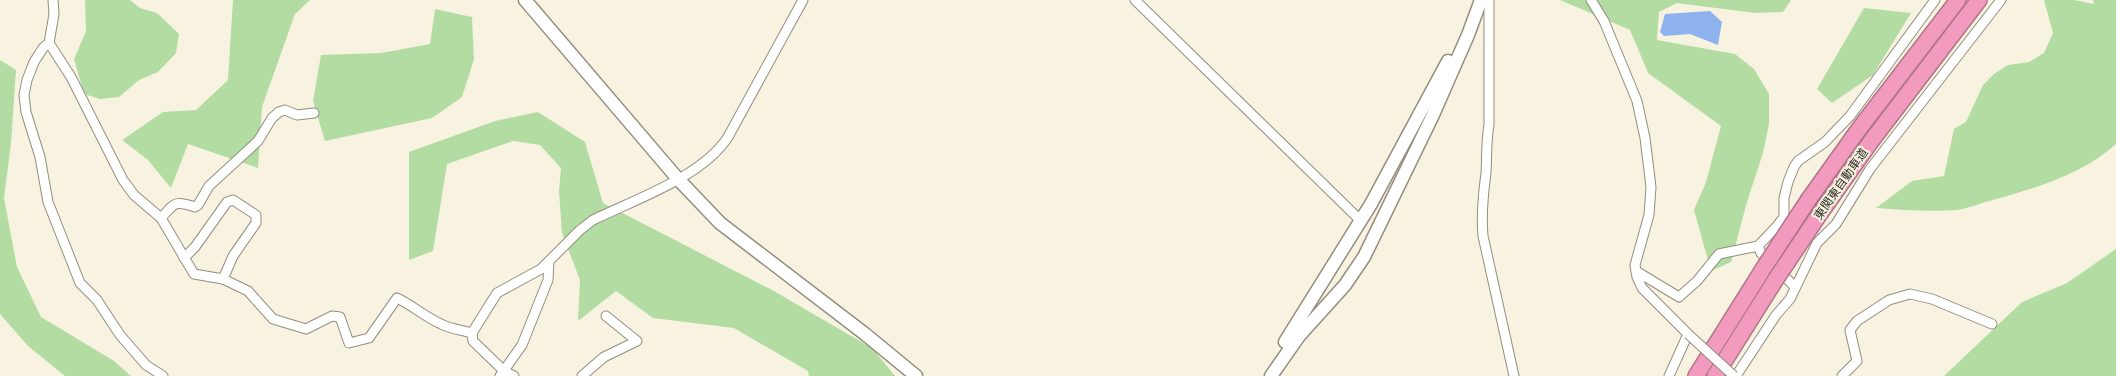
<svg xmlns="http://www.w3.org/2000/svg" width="2116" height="376" font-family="Helvetica,'Noto Sans JP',sans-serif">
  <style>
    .green { fill: #b3dca3 }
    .water { fill: #8eb2ee }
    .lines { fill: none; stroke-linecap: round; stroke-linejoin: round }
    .street-casing { stroke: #938e7e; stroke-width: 11 }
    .secondary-casing { stroke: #938e7e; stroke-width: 15 }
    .highway-casing { stroke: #af7589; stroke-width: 18 }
    .street { stroke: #fff; stroke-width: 9 }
    .secondary { stroke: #fff; stroke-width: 12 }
    .highway { stroke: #f39bbe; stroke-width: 15 }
    .street-bridge-casing { stroke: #938e7e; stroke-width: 11; stroke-linecap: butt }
    .highway-bridge-casing { stroke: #af7589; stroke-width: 18; stroke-linecap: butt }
    .street-bridge { stroke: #fff; stroke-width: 9 }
    .highway-bridge { stroke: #f39bbe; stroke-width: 15 }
    .labels { text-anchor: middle; stroke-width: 4; stroke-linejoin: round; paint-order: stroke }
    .street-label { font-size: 12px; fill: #302e27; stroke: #f8f3e1 }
  </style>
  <rect width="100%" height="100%" fill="#f8f3e1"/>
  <g class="green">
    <polygon points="85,0 130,0 140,8 157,13 179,34 176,53 158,72 139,80 119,97 100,99 84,94 74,59 86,31"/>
    <polygon points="233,0 310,0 295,14 262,107 258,168 188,144 171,188 148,160 122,140 163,112 196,110 228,80"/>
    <polygon points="1560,0 1791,0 1783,12 1755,13 1677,3 1659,12 1657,40 1735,54 1754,69 1769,94 1769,124 1763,153 1747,202 1731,262 1711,271 1694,210 1706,182 1721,126 1648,73 1630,30"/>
    <path d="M2044 0H2074L2094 4 2093 0H2116V144C2082 175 2033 189 1989 201 1978 204 1967 209 1956 210 1929 212 1902 210 1876 208L1912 181 1944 176 1954 129 1966 122 1983 85 1994 74 2008 65 2029 62 2044 53 2053 33Z"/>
    <polygon points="1864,8 1911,13 1873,75 1832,103 1817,89"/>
    <polygon points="435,9 472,17 474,59 462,97 432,118 325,141 313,101 321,55 381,53 430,44"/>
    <polygon points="0,60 16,70 11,143 4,198 17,267 41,317 114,361 131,376 65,376 28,346 0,314"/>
    <polygon points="538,112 585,142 603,203 772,290 872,348 895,376 809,376 808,371 734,328 653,318 616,291 578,321 580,280 562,233 559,191 561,168 540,145 513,141 447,164 433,251 409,260 409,152 495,121"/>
    <polygon points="2116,249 2116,376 1944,376 2022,302 2067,283"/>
  </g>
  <polygon class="water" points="1710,11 1722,22 1718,45 1690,34 1664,36 1660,32 1665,14"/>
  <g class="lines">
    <defs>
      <g id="street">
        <path d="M53 0 54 14 49 43 71 77 123 180 134 195 161 218 194 274 223 279 248 291 273 319 306 329 332 316 340 317 349 343 369 338 397 298C412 305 425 317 441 324 450 329 462 330 472 333L497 293 541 269 580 230 593 220C636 199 702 177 728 137L803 0"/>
        <polyline points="1135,0 1361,221"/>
        <path d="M1489 0V125C1486 141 1487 156 1486 173 1483 195 1481 214 1483 236L1514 376"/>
        <polyline points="1591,0 1604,21 1637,101 1645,138 1651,187 1649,215 1635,265 1637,277 1642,288 1688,334 1669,376"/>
        <polyline points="49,43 43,48 34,62 27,80 24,95 26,112 40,157 48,202 80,283 97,300 120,335 146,365 163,376"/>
        <path d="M161 218C175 203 174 200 195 207L198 205 209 186 258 141 272 118 279 112 285 110 297 115 314 113"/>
        <polyline points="1758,246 1761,253 1795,287"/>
        <polyline points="184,258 195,247 227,202 233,200 256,215 256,223 233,256 223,279"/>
        <polyline points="1636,271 1679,297 1697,281 1719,254 1758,246 1777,226 1784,217 1784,198 1788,182 1794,167 1798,161 1825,142 1850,116 1935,0"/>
        <polyline points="472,333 473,341 504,371 514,376"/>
        <polyline points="500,376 522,345 548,280 549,261"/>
        <polyline points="582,376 604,357 637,341 606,316"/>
        <polyline points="1736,376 1776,315 1790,299 1817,243 1836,224 1870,169 2001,0"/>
        <polyline points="1842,376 1857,361 1850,330 1857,321 1889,300 1910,294 1932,299 1992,324"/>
      </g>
      <g id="secondary">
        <polyline points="525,0 678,179 720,223 865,334 916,376"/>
        <polyline points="1285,342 1371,204 1448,61"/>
        <polyline points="1271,376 1299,336 1345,285 1364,257 1432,117 1468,35 1481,0"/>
      </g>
      <g id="highway">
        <polyline points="1809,199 1859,129 1958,0"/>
        <polyline points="1821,212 1872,140 1979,0"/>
        <polyline points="1696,376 1765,266"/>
        <polyline points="1715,376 1776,279"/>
      </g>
    </defs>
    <use href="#street" class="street-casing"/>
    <use href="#secondary" class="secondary-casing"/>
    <use href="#highway" class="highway-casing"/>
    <use href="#street" class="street"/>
    <use href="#secondary" class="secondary"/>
    <use href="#highway" class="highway"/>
    <defs>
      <polyline id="street-bridge" points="1688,334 1734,376"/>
      <g id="highway-bridge">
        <polyline points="1765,266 1809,199"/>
        <polyline points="1776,279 1821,212"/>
      </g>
    </defs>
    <use href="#street-bridge" class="street-bridge-casing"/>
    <use href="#highway-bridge" class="highway-bridge-casing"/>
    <use href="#street-bridge" class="street-bridge"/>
    <use href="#highway-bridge" class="highway-bridge"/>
  </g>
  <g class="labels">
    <g class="street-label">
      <text transform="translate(1841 184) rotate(-55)" y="4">東関東自動車道</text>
    </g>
  </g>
</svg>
